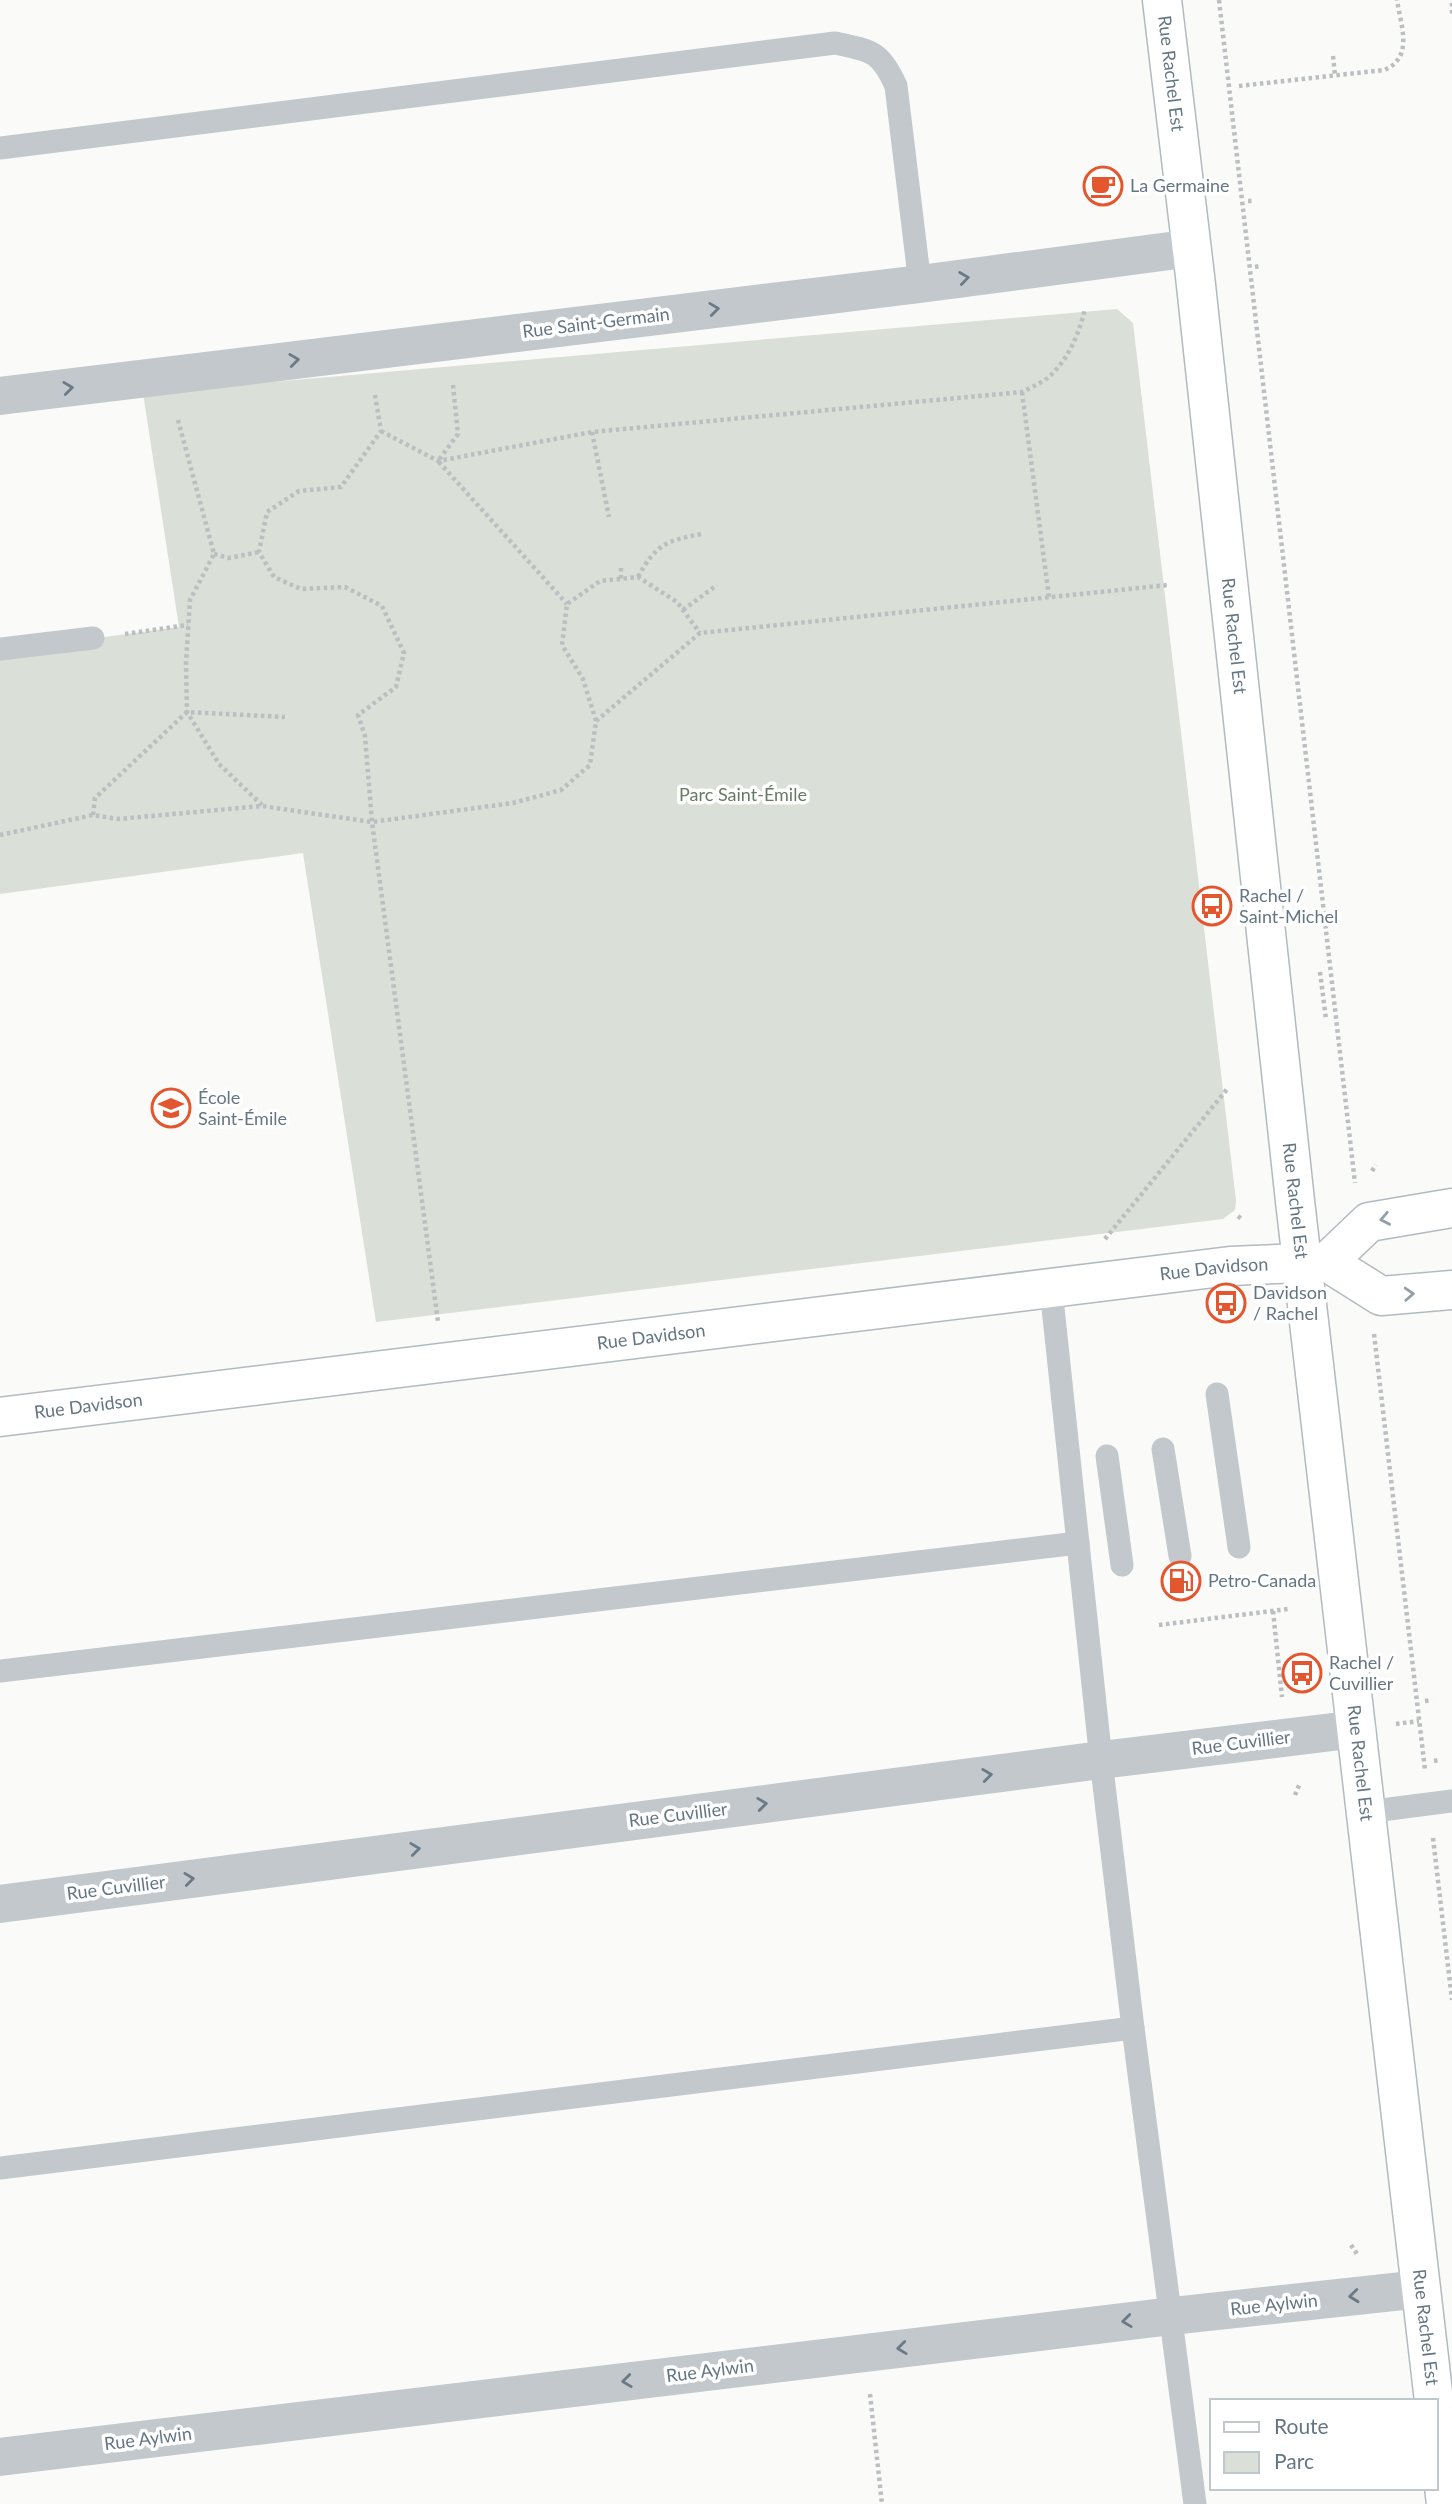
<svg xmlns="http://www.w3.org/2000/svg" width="1452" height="2504" font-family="Lato,sans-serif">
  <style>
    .green { fill: #dadfd7 }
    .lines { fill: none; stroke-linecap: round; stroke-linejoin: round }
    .secondary-casing { stroke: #b3babf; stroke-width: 41 }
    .path { stroke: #bbbfc2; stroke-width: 4.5; stroke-dasharray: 3.5 3.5; stroke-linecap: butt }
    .service { stroke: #c3c8cc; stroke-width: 23 }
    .minor { stroke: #c3c8cc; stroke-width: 38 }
    .secondary { stroke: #fff; stroke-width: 38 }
    .oneway { stroke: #6a7a87 }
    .oneway2 { stroke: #939fa8 }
    .labels { text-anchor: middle; stroke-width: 7; stroke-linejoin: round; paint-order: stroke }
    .street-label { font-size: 18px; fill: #657683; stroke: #fff }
    .poi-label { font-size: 18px; fill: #657683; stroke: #fff; text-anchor: start }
    .park-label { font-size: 18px; fill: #687a64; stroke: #fff }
  </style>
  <rect width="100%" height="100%" fill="#fafaf8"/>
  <polygon class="green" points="1117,309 1133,323 1236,1201 1235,1210 1223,1219 376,1322 303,853 0,894 0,651 179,627 143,393"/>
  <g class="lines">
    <defs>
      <g id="secondary">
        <path id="s1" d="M1162 0 1195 276 1295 1201 1434 2401"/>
        <polyline points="1327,1262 1369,1222 1452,1208"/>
        <path id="s2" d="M0 1417 1230 1266 1327 1262 1381 1296 1452 1290"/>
        <polyline points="1436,2418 1446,2504"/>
      </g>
    </defs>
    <use href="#secondary" class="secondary-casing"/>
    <g class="path">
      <polyline points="1219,0 1355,1183"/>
      <polyline points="1452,3 1452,17"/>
      <polyline points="1333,56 1335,75"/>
      <path d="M1239 86 1384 70C1414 58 1401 26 1397 0"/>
      <polyline points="1248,201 1252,201"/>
      <polyline points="1255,267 1260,266"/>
      <polyline points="453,385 458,434 438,461 567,604"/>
      <polyline points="1022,392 1049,597"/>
      <polyline points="375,395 381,431 341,487 299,491 267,512 259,552 274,577 301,589 345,587 382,606 404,653 396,687 358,715 365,736 372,822 438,1322"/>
      <polyline points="178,420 214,554 190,600 186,663 187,712 219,764 262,805"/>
      <path d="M381 431 438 461 592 432 1022 392C1032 387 1044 382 1052 374 1070 356 1079 333 1085 309"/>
      <polyline points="592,432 609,517"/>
      <polyline points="214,554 229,558 259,552"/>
      <polyline points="621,568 621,579"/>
      <path d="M638 577C656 544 666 541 701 534"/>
      <polyline points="683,610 717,585"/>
      <polyline points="125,634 188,625"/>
      <polyline points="596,721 700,633 1168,585"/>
      <polyline points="93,815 95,798 187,712 285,717"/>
      <polyline points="0,835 93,815 118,819 262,806 372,822 513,803 561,790 590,765 596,721 583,679 562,645 567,604 600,581 638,577 677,602 700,633"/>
      <polyline points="1320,972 1326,1019"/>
      <polyline points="1372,1171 1376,1165"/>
      <polyline points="1238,1216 1243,1220"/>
      <polyline points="1105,1239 1228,1088"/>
      <polyline points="1374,1334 1425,1770"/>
      <polyline points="1273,1611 1282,1697"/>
      <polyline points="1159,1625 1288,1609"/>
      <polyline points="1425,1701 1432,1700"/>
      <polyline points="1396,1724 1419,1721"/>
      <polyline points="1434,1761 1439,1760"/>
      <polyline points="1295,1795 1300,1783"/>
      <polyline points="1433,1838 1452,2000"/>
      <polyline points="1351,2245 1357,2254"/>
      <polyline points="870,2394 882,2504"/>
    </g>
    <g class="service">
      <path d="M0 148 835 43C871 51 880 50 896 86L920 284"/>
      <polyline points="0,649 93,638"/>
      <polyline points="1051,1289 1101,1760 1133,2028 1195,2504"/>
      <polyline points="1217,1394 1239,1547"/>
      <polyline points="1163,1449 1180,1556"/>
      <polyline points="1107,1456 1122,1565"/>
      <polyline points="0,1671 1078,1543"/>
      <polyline points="1366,1812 1452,1801"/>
      <polyline points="0,2168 1133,2028"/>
    </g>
    <g class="minor">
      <polyline points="0,396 920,284 1192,248"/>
      <polyline points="0,1904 1101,1760 1357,1729"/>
      <polyline points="0,2457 1172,2316 1421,2289"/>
    </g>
    <use href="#secondary" class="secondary"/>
  </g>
  <defs><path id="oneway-chevron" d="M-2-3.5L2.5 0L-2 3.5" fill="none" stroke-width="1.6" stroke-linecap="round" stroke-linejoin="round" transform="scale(1.75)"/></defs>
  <g class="oneway">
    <use href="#oneway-chevron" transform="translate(964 278) rotate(-8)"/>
    <use href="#oneway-chevron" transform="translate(714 309) rotate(-7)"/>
    <use href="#oneway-chevron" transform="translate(294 360) rotate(-7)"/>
    <use href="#oneway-chevron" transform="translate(68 388) rotate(-7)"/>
    <use href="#oneway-chevron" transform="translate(987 1775) rotate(-7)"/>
    <use href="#oneway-chevron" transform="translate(762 1804) rotate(-7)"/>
    <use href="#oneway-chevron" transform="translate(415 1849) rotate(-7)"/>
    <use href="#oneway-chevron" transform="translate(189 1879) rotate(-7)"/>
    <use href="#oneway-chevron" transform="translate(1354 2296) rotate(174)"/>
    <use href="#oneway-chevron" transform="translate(1127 2321) rotate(173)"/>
    <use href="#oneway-chevron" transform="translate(902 2348) rotate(173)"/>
    <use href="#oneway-chevron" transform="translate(627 2381) rotate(173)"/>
  </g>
  <g class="oneway2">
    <use href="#oneway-chevron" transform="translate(1385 1219) rotate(169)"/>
    <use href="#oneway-chevron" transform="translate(1409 1294) rotate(-3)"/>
  </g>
  <defs>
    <symbol id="cafe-ring" viewBox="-11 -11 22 22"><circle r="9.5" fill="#fff" stroke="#e4572e" stroke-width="1.5"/><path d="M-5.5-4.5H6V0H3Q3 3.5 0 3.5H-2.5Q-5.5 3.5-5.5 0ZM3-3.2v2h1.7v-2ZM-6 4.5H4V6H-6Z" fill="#e4572e"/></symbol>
    <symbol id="bus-ring" viewBox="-11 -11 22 22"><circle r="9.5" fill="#fff" stroke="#e4572e" stroke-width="1.5"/><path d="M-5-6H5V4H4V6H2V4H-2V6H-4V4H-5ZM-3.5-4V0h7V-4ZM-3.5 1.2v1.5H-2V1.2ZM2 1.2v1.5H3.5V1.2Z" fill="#e4572e"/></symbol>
    <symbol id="school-ring" viewBox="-11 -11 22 22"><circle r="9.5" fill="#fff" stroke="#e4572e" stroke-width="1.5"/><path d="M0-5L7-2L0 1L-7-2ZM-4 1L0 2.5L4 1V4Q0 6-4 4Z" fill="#e4572e"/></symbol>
    <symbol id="fuel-ring" viewBox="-11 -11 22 22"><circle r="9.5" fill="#fff" stroke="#e4572e" stroke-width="1.5"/><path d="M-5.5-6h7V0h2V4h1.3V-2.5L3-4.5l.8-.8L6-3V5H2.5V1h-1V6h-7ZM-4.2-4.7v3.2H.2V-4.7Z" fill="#e4572e"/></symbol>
  </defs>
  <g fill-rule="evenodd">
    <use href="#cafe-ring" x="1081" y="164" width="44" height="44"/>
    <use href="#bus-ring" x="1190" y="884" width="44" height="44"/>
    <use href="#school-ring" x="149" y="1086" width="44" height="44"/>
    <use href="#bus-ring" x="1204" y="1281" width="44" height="44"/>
    <use href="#fuel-ring" x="1159" y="1559" width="44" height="44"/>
    <use href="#bus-ring" x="1280" y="1651" width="44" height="44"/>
  </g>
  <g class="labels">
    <g class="street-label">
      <text dy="6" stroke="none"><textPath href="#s1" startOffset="74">Rue Rachel Est</textPath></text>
      <text transform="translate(596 323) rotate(-7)" y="6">Rue Saint-Germain</text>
      <text dy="6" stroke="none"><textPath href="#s1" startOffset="640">Rue Rachel Est</textPath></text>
      <text dy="6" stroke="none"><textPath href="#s1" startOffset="1208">Rue Rachel Est</textPath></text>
      <text dy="6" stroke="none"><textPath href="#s2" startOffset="1223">Rue Davidson</textPath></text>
      <text dy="6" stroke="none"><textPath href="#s2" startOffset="656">Rue Davidson</textPath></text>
      <text dy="6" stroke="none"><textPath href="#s2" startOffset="89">Rue Davidson</textPath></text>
      <text transform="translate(1241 1743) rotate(-7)" y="6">Rue Cuvillier</text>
      <text dy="6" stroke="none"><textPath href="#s1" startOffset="1774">Rue Rachel Est</textPath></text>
      <text transform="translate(678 1815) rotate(-7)" y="6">Rue Cuvillier</text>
      <text transform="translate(116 1888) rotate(-7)" y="6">Rue Cuvillier</text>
      <text transform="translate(1274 2305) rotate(-6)" y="6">Rue Aylwin</text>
      <text dy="6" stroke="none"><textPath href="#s1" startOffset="2342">Rue Rachel Est</textPath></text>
      <text transform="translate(710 2371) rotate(-7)" y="6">Rue Aylwin</text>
      <text transform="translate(148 2439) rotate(-7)" y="6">Rue Aylwin</text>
    </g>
    <g class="poi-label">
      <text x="1130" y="192">La Germaine</text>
      <text x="1239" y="902">Rachel /<tspan x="1239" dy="21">Saint-Michel</tspan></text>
      <text x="198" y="1104">École<tspan x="198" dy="21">Saint-Émile</tspan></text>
      <text x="1253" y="1299">Davidson<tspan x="1253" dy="21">/ Rachel</tspan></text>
      <text x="1208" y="1587">Petro-Canada</text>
      <text x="1329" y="1669">Rachel /<tspan x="1329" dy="21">Cuvillier</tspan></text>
    </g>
    <g class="park-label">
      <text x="743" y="801">Parc Saint-Émile</text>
    </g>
  </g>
  <rect x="1210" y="2399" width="228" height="91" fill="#ffffff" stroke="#c1c8cd" stroke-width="2"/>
  <rect x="1224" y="2422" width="35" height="10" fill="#ffffff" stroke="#c1c8cd" stroke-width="2"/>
  <text x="1274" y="2434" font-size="21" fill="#657683">Route</text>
  <rect x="1224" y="2452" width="35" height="21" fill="#dadfd7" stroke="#c1c8cd" stroke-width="2"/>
  <text x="1274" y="2469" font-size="21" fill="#657683">Parc</text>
</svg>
